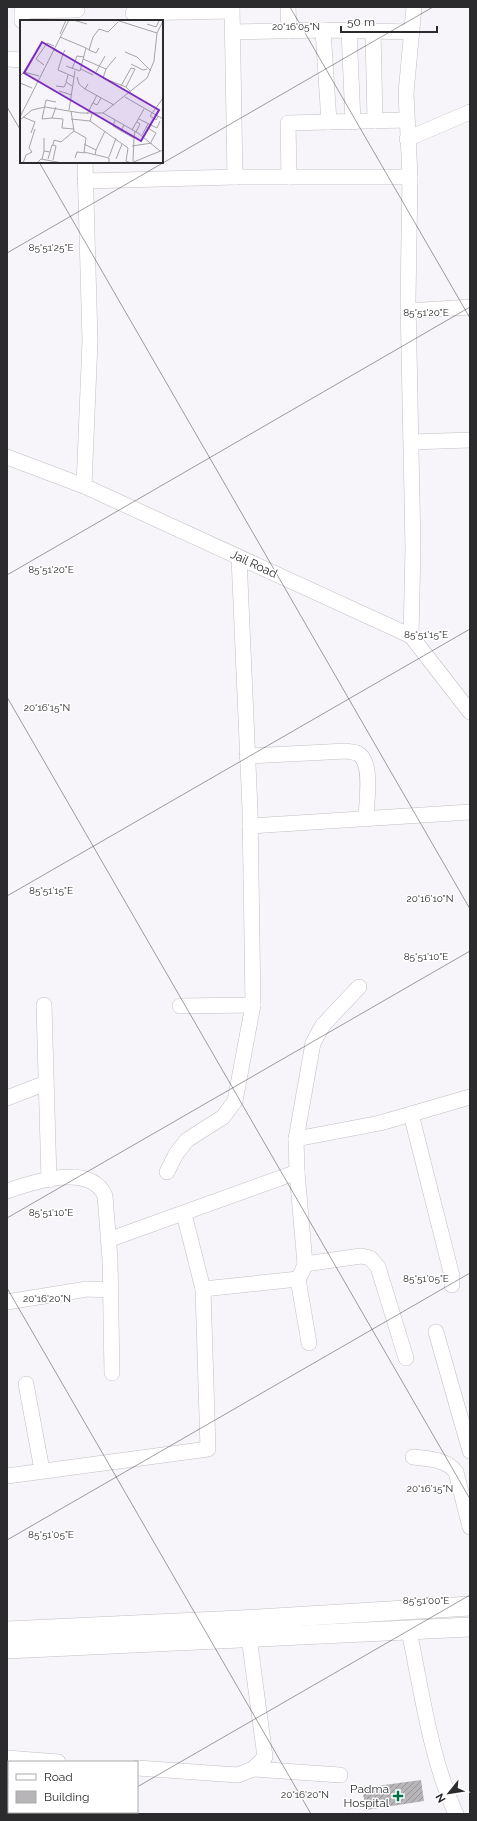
<svg xmlns="http://www.w3.org/2000/svg" width="477" height="1821" font-family="Raleway,sans-serif">
  <style>
    .building { fill: url(#building-hatch) }
    .lines { fill: none; stroke-linecap: round; stroke-linejoin: round }
    .minor-casing { stroke: #c1bfc3; stroke-width: 16 }
    .major-casing { stroke: #c1bfc3; stroke-width: 20 }
    .minor { stroke: #fff; stroke-width: 15 }
    .major { stroke: #fff; stroke-width: 19 }
    .ticks { fill: none; stroke: #2b2a2c; stroke-width: 1; stroke-opacity: 0.45 }
    .poi-dot { fill: #057048; stroke: #fff; stroke-width: 1.5 }
    .labels { text-anchor: middle; stroke-width: 3; stroke-linejoin: round; paint-order: stroke }
    .street-label { font-size: 12px; fill: #2b2a2c; stroke: #fff }
    .poi-label { font-size: 12px; fill: #2b2a2c; stroke: #fff; text-anchor: end }
    .inset-road { fill: none; stroke: #a5a4a7; stroke-width: 1 }
    .view { fill: #7b2cbf; fill-opacity: 0.15; stroke: #7b2cbf; stroke-width: 2 }
    .inset-edge { fill: none; stroke: #2b2a2c; stroke-width: 2 }
    .ticks-label { font-size: 10px; text-anchor: middle; fill: #2b2a2c; stroke: #fff; stroke-width: 3; stroke-linejoin: round; paint-order: stroke }
  </style>
  <defs>
    <pattern id="building-hatch" width="6" height="6" patternUnits="userSpaceOnUse"><rect width="6" height="6" fill="#b7b5b8"/><path d="M-1 1l2-2M0 6l6-6M5 7l2-2" fill="none" stroke="#959396"/></pattern>
  </defs>
  <rect width="100%" height="100%" fill="#f7f5f9"/>
  <polygon class="building" points="421,1780 424,1801 366,1810 362,1788"/>
  <g class="lines">
    <defs>
      <g id="minor">
        <polyline points="232,7 235,177"/>
        <polyline points="288,7 289,31"/>
        <polyline points="133,13 232,11"/>
        <polyline points="22,21 22,11 77,10"/>
        <polyline points="323,30 329,122"/>
        <polyline points="349,30 353,122"/>
        <polyline points="233,32 323,30 412,32"/>
        <polyline points="373,32 375,121"/>
        <polyline points="7,59 21,60"/>
        <polyline points="407,139 470,112"/>
        <polyline points="289,177 288,123 406,120"/>
        <polyline points="85,181 235,177 410,177"/>
        <polyline points="408,311 470,307"/>
        <polyline points="412,442 470,440"/>
        <polyline points="7,457 84,486 411,636 470,712"/>
        <polyline points="84,486 90,341 85,162"/>
        <polyline points="411,636 413,548 408,300 410,177 406,93 414,7"/>
        <path d="M247 756 347 751C350 752 354 752 357 753 374 761 366 803 366 819"/>
        <polyline points="250,826 470,812"/>
        <polyline points="44,1005 49,1180"/>
        <polyline points="180,1006 253,1005 250,810 239,557"/>
        <polyline points="7,1098 46,1083"/>
        <polyline points="411,1114 452,1276 452,1285"/>
        <polyline points="296,1139 313,1043 323,1025 359,987"/>
        <polyline points="167,1172 176,1154 187,1140 223,1117 235,1101 253,1005"/>
        <path d="M7 1191C33 1182 91 1162 105 1196L110 1259 112 1373"/>
        <polyline points="108,1240 297,1172 296,1139 380,1123 470,1097"/>
        <polyline points="305,1264 361,1256 370,1258 378,1267 406,1358"/>
        <polyline points="298,1279 309,1343"/>
        <polyline points="203,1289 298,1279 302,1272 305,1264 297,1172"/>
        <polyline points="7,1302 87,1289 110,1290"/>
        <polyline points="436,1332 470,1451"/>
        <polyline points="26,1384 42,1470"/>
        <path d="M413 1457C428 1459 447 1459 456 1472L470 1527"/>
        <polyline points="7,1476 208,1449 203,1289 184,1214"/>
        <path d="M409 1631C422 1692 430 1757 456 1814"/>
        <polyline points="7,1758 58,1762"/>
        <polyline points="137,1768 238,1775 253,1769 265,1757 249,1637"/>
        <polyline points="253,1769 340,1775"/>
      </g>
      <g id="major">
        <polyline points="7,1631 240,1620 470,1606"/>
        <polyline points="7,1649 470,1627"/>
      </g>
    </defs>
    <use href="#minor" class="minor-casing"/>
    <use href="#major" class="major-casing"/>
    <use href="#minor" class="minor"/>
    <use href="#major" class="major"/>
  </g>
  <path class="ticks" d="M290 7 470 318M7 107 21 131M39 162 470 909M7 253 433 7M7 575 470 307M7 697 470 1499M7 896 470 629M7 1218 470 951M7 1288 311 1814M7 1540 470 1273M137 1787 470 1595M90 1814 93 1812"/>
  <path class="poi-dot" d="M396 1790h4v4h4v4h-4v4h-4v-4h-4v-4h4z"/>
  <g class="labels">
    <g class="street-label">
      <text transform="translate(254 564) rotate(25)" y="4">Jail Road</text>
    </g>
    <g class="poi-label">
      <text x="389" y="1793">Padma<tspan x="389" dy="14">Hospital</tspan></text>
    </g>
  </g>
  <g transform="translate(20 20)">
    <rect width="143" height="143" fill="#f7f5f9"/>
    <path class="inset-road" d="M53 0 67 4M96 0 137 13M127 4 136 7 139 1M40 14 46 0M40 17 66 28 60 51 46 46M66 28 69 30 73 17 79 9 88 12 98 2M34 30 43 34 45 30M69 30 76 33 79 28M105 32 117 37 131 51M43 34 38 50 54 57M63 39 86 49 83 58 106 67 111 72M111 44 123 50 127 49M24 45 16 39 27 23 34 26M52 49 57 36 64 37M61 49 73 55M86 49 96 37M76 52 85 36M48 55 46 62 52 66M0 56 4 52 19 56M57 57 59 64 65 69M0 63 12 68M68 64 65 69 94 85M36 66 44 67 46 63M101 66 111 48 115 49 106 67M39 71 52 75M105 77 143 99M36 82 26 80 22 99 32 98 36 87M73 83 77 85 81 78M49 90 55 51M51 91 54 111 66 118 64 132 89 138V143M83 93 118 113 140 131M67 94 77 75M138 96 136 100 130 96 143 78M0 97 49 0M3 97 15 102 11 113M32 98 43 99 42 108 54 109M51 99 70 101 72 94M119 99 137 108 140 101M0 100 12 90 25 87 61 93H83L127 58 134 41 137 13 143 1M95 100 93 106 101 111M70 101 108 128 106 141 111 143M104 105 101 111 114 118 115 111M126 107 136 113 131 122M112 110 124 89M116 112 120 104 117 102M122 115 128 104M24 118V131M64 124 76 130 75 135M33 125 34 120 41 122 54 111M112 126 132 123M76 130 85 111M30 132 32 125 36 126 33 140M89 137 96 118M55 138 57 132 65 133M22 139 24 131 30 132 28 139M96 139 102 124M113 141 114 118M3 143 6 135 12 132 9 128 15 109M17 143 21 139 42 143M111 143 143 130"/>
    <path class="view" d="M22 22 139 90 121 121 4 53Z"/>
    <rect width="143" height="143" class="inset-edge"/>
  </g>
  <g class="ticks-label">
    <text x="296" y="30">20°16'05"N</text>
    <text x="51" y="251">85°51'25"E</text>
    <text x="426" y="316">85°51'20"E</text>
    <text x="51" y="573">85°51'20"E</text>
    <text x="426" y="638">85°51'15"E</text>
    <text x="47" y="711">20°16'15"N</text>
    <text x="51" y="894">85°51'15"E</text>
    <text x="430" y="902">20°16'10"N</text>
    <text x="426" y="960">85°51'10"E</text>
    <text x="51" y="1216">85°51'10"E</text>
    <text x="426" y="1282">85°51'05"E</text>
    <text x="47" y="1302">20°16'20"N</text>
    <text x="430" y="1492">20°16'15"N</text>
    <text x="51" y="1538">85°51'05"E</text>
    <text x="426" y="1604">85°51'00"E</text>
    <text x="305" y="1798">20°16'20"N</text>
  </g>
  <rect width="477" height="1821" fill="none" stroke="#2b2a2c" stroke-width="16"/>
  <rect x="8" y="1761" width="130" height="52" fill="#ffffff" stroke="#aaaaab"/>
  <rect x="16" y="1774" width="20" height="6" fill="#ffffff" stroke="#aaaaab"/>
  <text x="44" y="1781" font-size="12" fill="#2b2a2c">Road</text>
  <rect x="16" y="1791" width="20" height="12" fill="#b7b5b8" stroke="#aaaaab"/>
  <text x="44" y="1801" font-size="12" fill="#2b2a2c">Building</text>
  <g transform="translate(449 1793) rotate(240)" stroke="#ffffff" stroke-width="3" paint-order="stroke">
  <path d="M0-3L7 15L0 10L-7 15Z" fill="#2b2a2c"/>
  <text y="-6" font-size="11" font-weight="bold" text-anchor="middle" fill="#2b2a2c">N</text>
  </g>
  <path d="M341 26v6h96v-6" fill="none" stroke="#2b2a2c" stroke-width="2"/>
  <text x="347" y="26" font-size="12" fill="#2b2a2c" stroke="#ffffff" stroke-width="3" paint-order="stroke">50 m</text>
</svg>
